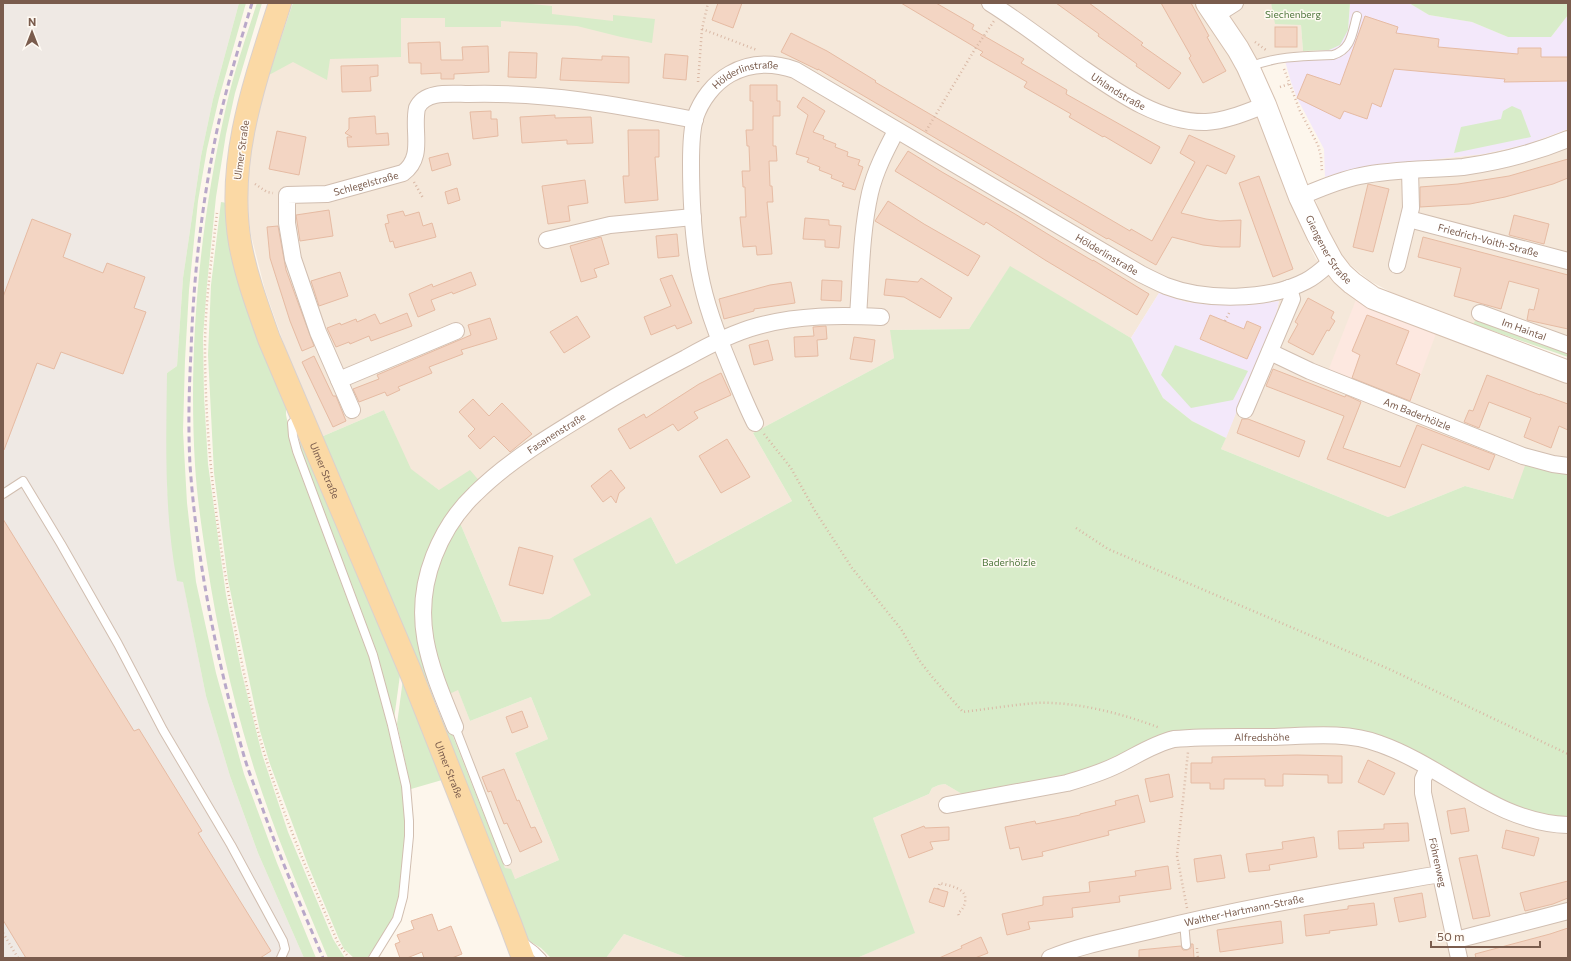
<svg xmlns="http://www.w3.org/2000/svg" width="1571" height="961" font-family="Commissioner,sans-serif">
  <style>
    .residential { fill: #f5e8da }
    .commercial { fill: #fde8e0 }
    .industrial { fill: #efe9e4 }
    .education { fill: #f3e8fa }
    .green { fill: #d8ecc9 }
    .building { fill: #f3d5c3; stroke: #e6bba3 }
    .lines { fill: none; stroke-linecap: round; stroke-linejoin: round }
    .service-casing { stroke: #d1beb0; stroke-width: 10 }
    .minor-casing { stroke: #d1beb0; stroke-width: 18 }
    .secondary-casing { stroke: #d6c0b0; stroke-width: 24 }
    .primary-casing { stroke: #dad1cd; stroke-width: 24 }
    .path { stroke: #d9b8a5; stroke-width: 2.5; stroke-dasharray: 1 3; stroke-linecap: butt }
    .service { stroke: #fff; stroke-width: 8 }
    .minor { stroke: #fff; stroke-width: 16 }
    .secondary { stroke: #fff; stroke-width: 22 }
    .primary { stroke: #fbd9a5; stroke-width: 22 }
    .rail { stroke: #b9a8c9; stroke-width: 3; stroke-dasharray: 6 4; stroke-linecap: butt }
    .labels { text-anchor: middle; stroke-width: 3; stroke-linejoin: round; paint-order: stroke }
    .park-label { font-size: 10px; fill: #537a41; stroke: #fffaf3 }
    .street-label { font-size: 10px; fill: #7a5c4d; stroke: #fffaf3 }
  </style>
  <rect width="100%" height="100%" fill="#fdf6ec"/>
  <g class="residential">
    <polygon points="293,3 1198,3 1231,58 1263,123 1287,190 1309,245 1316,259 1332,276 1437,331 1568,380 1568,472 1513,499 1465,486 1388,517 1221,449 1276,315 1279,301 1249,305 1213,305 1186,302 1159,293 1131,338 1010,267 969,329 891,330 894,358 753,433 792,501 676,564 651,517 592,595 549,619 502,622 460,523 439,490 410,469 384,410 321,437 294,373 265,290 251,235 247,207 248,167 257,116 276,51"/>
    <polygon points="1217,3 1271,3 1276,24 1301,24 1303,51 1268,56 1255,61"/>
    <polygon points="1568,129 1568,354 1490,325 1485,319 1475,321 1473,324 1398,296 1370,281 1348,263 1333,244 1324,225 1310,183 1342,172 1373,166 1484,154 1528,144"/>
    <polygon points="458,689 470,721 531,697 548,739 515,753 559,860 515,879 505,868 441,706 447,695"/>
    <polygon points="1326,730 1568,820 1568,958 857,958 914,933 873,818 929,794 932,788 939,785 945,784 962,794 1151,741"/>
    <polygon points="624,934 688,958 606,958"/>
  </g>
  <polygon class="commercial" points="1357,297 1437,331 1410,404 1328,371"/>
  <polygon class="industrial" points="3,3 239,3 213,99 201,156 183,278 177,366 167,373 167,489 183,581 206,696 230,776 258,853 304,958 3,958"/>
  <g class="education">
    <polygon points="1350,3 1409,3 1429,15 1472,22 1508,37 1551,37 1568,15 1568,129 1528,144 1484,154 1373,166 1342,172 1325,177 1324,149 1297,98 1291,82 1283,54 1329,50 1348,30"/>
    <polygon points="1159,293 1186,302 1213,305 1249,305 1279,301 1276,315 1226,438 1192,421 1163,398 1131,338"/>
  </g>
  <g class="green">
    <path d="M239 3H246L219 98 207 149 198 201 189 290 185 360 183 431 187 503 196 582 216 673 244 774 277 863 316 958H304L258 853 230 776 206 696 183 582 177 581C164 513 166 442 167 373L177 366 183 278 201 156 213 99Z"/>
    <path d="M257 3H262L235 93 226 134 216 197 207 285 203 337 204 396 208 464 226 595 242 674 262 754 288 832 333 939 345 958H328C300 891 271 825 250 755 231 692 217 628 207 563 202 530 197 498 195 465 188 346 200 223 226 107 234 72 246 37 257 3Z"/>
    <polygon points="293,3 521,3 552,6 552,14 613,21 613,15 655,19 652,43 621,37 577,26 501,21 501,27 445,27 445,18 401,18 401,57 330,59 327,80 293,62 269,75"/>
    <polygon points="1271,3 1350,3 1348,30 1340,45 1329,50 1303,51 1301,25 1275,24"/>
    <polygon points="1409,3 1568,3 1568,15 1551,37 1508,37 1472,22 1429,15"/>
    <polygon points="1512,106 1521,110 1531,137 1454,153 1461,127 1501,119 1503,111"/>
    <polygon points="221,202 227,203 286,400 286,415 292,442 366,646 379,687 403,786 406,836 399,904 390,925 367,958 354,958 344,949 339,939 308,865 270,764 260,731 228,580 214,473 208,355 211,285"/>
    <polygon points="1010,266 1131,338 1163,398 1192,421 1226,438 1221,449 1388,517 1465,486 1513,499 1526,463 1568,472 1568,820 1526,813 1397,744 1204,732 1089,772 972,797 962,794 945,784 939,785 932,788 929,794 873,818 915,933 857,958 688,958 624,934 606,958 551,958 541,948 521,936 437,707 441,706 505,868 511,869 515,879 559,860 515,753 548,739 531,697 470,721 458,690 447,695 431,649 431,589 438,564 448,544 460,523 502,622 549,619 591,595 573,559 651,517 676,564 792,501 753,433 894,358 890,330 969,329"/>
    <polygon points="1480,317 1485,319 1490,325 1568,354 1568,357 1473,324 1475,321"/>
    <polygon points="1175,345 1248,371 1233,400 1191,408 1161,375"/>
    <polygon points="384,410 411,469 439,490 470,470 481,483 424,578 438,701 434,703 321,437"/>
    <polygon points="300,433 400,675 394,719 303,458 298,435"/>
    <polygon points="403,679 442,780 411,789 397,724"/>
  </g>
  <g class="building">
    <polygon points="718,3 742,3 733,28 712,20"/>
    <polygon points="901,3 936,3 974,25 972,29 1024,59 1021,63 1067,90 1066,94 1160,147 1151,164 1104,136 1103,137 1069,117 1071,114 1024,87 1027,82 980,55 983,52"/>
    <polygon points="1056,3 1089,3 1143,43 1141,45 1181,73 1169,89 1136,66 1137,64 1098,36 1099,34"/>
    <polygon points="1161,3 1191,3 1209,36 1207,37 1226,71 1203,83 1189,58 1191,56"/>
    <polygon points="1365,16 1398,27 1396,33 1439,39 1438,47 1518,54 1518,48 1541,48 1541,57 1568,57 1568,81 1504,82 1505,79 1394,69 1381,107 1372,103 1367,119 1344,111 1340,119 1297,98 1307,74 1340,85"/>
    <rect x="1275" y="27" width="22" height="20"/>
    <polygon points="791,33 827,51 876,81 875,82 1130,231 1131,229 1152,241 1195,162 1180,153 1189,135 1235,156 1226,174 1207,165 1181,213 1206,219 1220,221 1241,220 1240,247 1221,247 1203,245 1172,237 1156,265 1108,238 1107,239 818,69 818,70 781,52"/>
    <polygon points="440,42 441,60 463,60 462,47 488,46 489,72 454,74 454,79 441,79 441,73 421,74 421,63 409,63 408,43"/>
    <polygon points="509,52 537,53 536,78 508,77"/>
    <polygon points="665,54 688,56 686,80 663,78"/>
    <polygon points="602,56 629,57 629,83 560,80 562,58 602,60"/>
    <polygon points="378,65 378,76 370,77 371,91 342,92 341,66"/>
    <polygon points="750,85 777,85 777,101 780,101 780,116 773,116 773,146 776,146 777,161 769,161 770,186 772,186 773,202 767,202 772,254 757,255 756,246 743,247 740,217 746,217 745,187 743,187 742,171 750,171 749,146 747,146 746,130 753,130 753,101 750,101"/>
    <polygon points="803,97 825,111 813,132 824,136 823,139 836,144 835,147 848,152 847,156 860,160 858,165 863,167 855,190 842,186 844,183 831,178 832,175 819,170 820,167 807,162 809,158 796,154 808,115 797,107"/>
    <polygon points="491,111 491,119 497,119 498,136 473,139 470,112"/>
    <polygon points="555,115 555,118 591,117 593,143 567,144 567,140 522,143 520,117"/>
    <polygon points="375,116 376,134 388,133 389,145 348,147 347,137 352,137 345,133 349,129 349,118"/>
    <polygon points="628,130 659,130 659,157 655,157 658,200 625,203 623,176 629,176"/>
    <polygon points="277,131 306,137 299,175 269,169"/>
    <polygon points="908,151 942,172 1015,214 1059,241 1093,261 1093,260 1149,294 1137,315 1045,260 986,222 984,225 895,171"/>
    <polygon points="448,153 451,165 432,171 429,158"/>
    <polygon points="1568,159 1568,178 1553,184 1505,197 1470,204 1420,207 1420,187 1458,184 1509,176"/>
    <polygon points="1259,176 1293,269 1273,277 1239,183"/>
    <polygon points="585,180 588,203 568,206 570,221 548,224 542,186"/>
    <polygon points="1368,184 1389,189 1373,252 1353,247"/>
    <polygon points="457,188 460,200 448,204 445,192"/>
    <polygon points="888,201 924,224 980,256 968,276 875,221"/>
    <polygon points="329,210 333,236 300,241 296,215"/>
    <polygon points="403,211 405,216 419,212 423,226 432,223 436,237 395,248 393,241 390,242 385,224 389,223 387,215"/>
    <polygon points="1514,215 1549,224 1544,244 1509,235"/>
    <polygon points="805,218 829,220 829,225 841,226 839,248 825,247 825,240 803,239"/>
    <polygon points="32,219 71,234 63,257 103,273 107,263 145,277 134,308 146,312 123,374 61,352 54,369 37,363 4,450 3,450 3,297"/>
    <polygon points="278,226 286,270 314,346 302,351 290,321 270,258 267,227"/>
    <polygon points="677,234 679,256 658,258 656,236"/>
    <polygon points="601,237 609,264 594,269 597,277 581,282 570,246"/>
    <polygon points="1423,237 1568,275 1568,329 1527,320 1529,309 1534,310 1539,289 1509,281 1501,309 1454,296 1461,268 1418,257"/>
    <polygon points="340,272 348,296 319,306 311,281"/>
    <polygon points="471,272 476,285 453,294 452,292 431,300 435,310 418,317 409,294 432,284 433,287"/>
    <polygon points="672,275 692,323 677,329 675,325 651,335 644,317 671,306 660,279"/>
    <polygon points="921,278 952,298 940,318 904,297 884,295 886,279 918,282"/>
    <polygon points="822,280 842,281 841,301 821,300"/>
    <polygon points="791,282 795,303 754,309 754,311 724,319 719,299 770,285"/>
    <polygon points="1308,298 1334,312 1331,318 1335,321 1329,331 1327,330 1313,355 1288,342 1298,324 1295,322"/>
    <polygon points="407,313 412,326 371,341 369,336 350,344 349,342 336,347 327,328 340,323 341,325 356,319 357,322 375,314 380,324"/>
    <polygon points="1210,315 1244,329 1247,321 1261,327 1247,359 1200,339"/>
    <polygon points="1367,315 1409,331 1396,364 1420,374 1410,401 1352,378 1360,355 1352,351"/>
    <polygon points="577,316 590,337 564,353 550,332"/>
    <polygon points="490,318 497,339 461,350 463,354 429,367 432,373 398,387 400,390 387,396 385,392 359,402 353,389 379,379 377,375 471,335 468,325"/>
    <polygon points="826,326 827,339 817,340 818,356 795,357 794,337 814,336 813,327"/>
    <polygon points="854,337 875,340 872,362 850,359"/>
    <polygon points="768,340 773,360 754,365 749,345"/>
    <polygon points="314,356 333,396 336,396 346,421 333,427 302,362"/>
    <polygon points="1273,369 1345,397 1346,395 1361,402 1343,448 1400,467 1417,425 1495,455 1489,470 1422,444 1405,488 1327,459 1344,416 1266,386"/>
    <polygon points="721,373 731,395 694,412 698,418 678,431 673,424 630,449 618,429 644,414 646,418 699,384"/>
    <polygon points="1487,375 1540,395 1540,394 1568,404 1568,430 1559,426 1551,448 1524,437 1531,418 1489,402 1479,428 1464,422 1469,410 1473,411"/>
    <polygon points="473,399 489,416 502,403 532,434 510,452 494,436 480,449 468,436 475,429 459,412"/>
    <polygon points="1242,419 1248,419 1305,441 1299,457 1237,433"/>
    <polygon points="727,439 750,477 721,493 699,456"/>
    <polygon points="611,470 625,488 619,493 616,503 611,496 603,502 591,486"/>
    <polygon points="3,519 134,731 139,729 202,831 198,833 271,951 260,958 26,958 3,920"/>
    <polygon points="519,547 553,556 543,594 509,585"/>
    <polygon points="522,711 528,727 512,733 506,717"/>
    <polygon points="1297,755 1342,756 1342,783 1328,783 1328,775 1283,774 1283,786 1265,786 1265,779 1224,779 1224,789 1210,789 1210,783 1191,783 1191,763 1212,763 1212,757"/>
    <polygon points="1368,760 1395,773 1384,795 1358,782"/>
    <polygon points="504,769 517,801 519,800 531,828 535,827 542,842 520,852 507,823 504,824 491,791 488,792 482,777"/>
    <polygon points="1169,774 1173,797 1150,802 1145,779"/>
    <polygon points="1138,795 1145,822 1108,831 1109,835 1042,852 1043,856 1022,860 1019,847 1010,849 1005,827 1035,821 1036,824 1080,815 1080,814 1116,805 1115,801"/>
    <polygon points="1465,808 1469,831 1451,834 1447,811"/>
    <polygon points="1408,823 1409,841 1363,843 1364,848 1339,849 1338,831 1384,829 1384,824"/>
    <polygon points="924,826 925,828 949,827 949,840 930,842 933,849 909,858 901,835"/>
    <polygon points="1506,830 1539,838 1534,856 1502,848"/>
    <polygon points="1314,837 1317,857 1269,865 1270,870 1249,872 1246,854 1283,849 1282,842"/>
    <polygon points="1221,855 1225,878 1197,882 1194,859"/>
    <polygon points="1477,855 1490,916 1473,919 1459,858"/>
    <polygon points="1168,866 1171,889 1119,896 1120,902 1072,908 1073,917 1028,922 1030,929 1007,935 1002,914 1043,905 1043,897 1090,892 1089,882 1136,876 1135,871"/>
    <polygon points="1568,881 1568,898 1553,904 1525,911 1520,893"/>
    <polygon points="934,888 948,892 944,907 929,902"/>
    <polygon points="1422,893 1426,917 1399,922 1394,898"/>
    <polygon points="1374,903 1377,925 1329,931 1330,933 1306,936 1304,915 1348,909 1348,906"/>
    <polygon points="432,914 438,931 451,926 462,954 452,958 424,958 422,952 407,958 400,958 395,944 400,942 397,935 414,929 411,921"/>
    <polygon points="1281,921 1283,943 1220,952 1217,930"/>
    <polygon points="1568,928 1568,958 1476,958 1475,954 1550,934"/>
    <polygon points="981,937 988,953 975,958 939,958 962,948 961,946"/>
    <polygon points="1191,944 1193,944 1194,958 1139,958 1139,950 1181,946 1183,950 1187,950 1191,948"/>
  </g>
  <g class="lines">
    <defs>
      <g id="service">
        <path d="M1249 67C1276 56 1304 56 1333 55 1352 49 1352 33 1357 16"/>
        <polyline points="300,417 292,423 293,436 297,451 373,655 392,725 406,786 409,821 409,836 403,897 397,919 373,958"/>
        <polyline points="3,494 23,481 61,544 118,644 163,730 231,845 283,941 285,949 281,958"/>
        <polyline points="455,727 507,861"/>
        <polyline points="1184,922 1186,945"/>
        <polyline points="523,942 535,951 542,958"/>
      </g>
      <g id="minor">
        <path id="s1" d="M990 3C1019 21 1047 43 1075 63 1113 89 1158 123 1206 122 1226 121 1247 112 1265 105"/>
        <polyline points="1216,15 1235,3"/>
        <path d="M1300 197C1319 189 1339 180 1360 176 1394 169 1428 170 1463 167 1499 162 1534 153 1568 139"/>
        <path id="s2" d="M1409 219 1568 261"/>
        <polyline points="547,240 610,225 693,217"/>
        <polyline points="1397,265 1411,208 1410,170"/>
        <path id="s3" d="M1480 313 1568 345"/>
        <path d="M858 316C861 275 861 233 870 193 875 171 886 150 896 131"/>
        <path id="s4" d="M1270 352 1310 371 1523 456 1553 464 1568 466"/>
        <polyline points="339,380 456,331"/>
        <path id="s5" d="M352 410 318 332 293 259 287 223V195L327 194 403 173C425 157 412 131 417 108 425 90 452 94 469 94 548 92 617 105 695 120"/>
        <polyline points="1245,410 1292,299 1289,288"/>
        <path id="s6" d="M755 423C747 407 740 390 733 373 721 344 709 315 702 284 693 245 691 204 691 163 691 149 691 132 695 118 701 100 714 83 730 74 751 62 772 62 795 70L1141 274C1149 278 1157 282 1166 286 1205 301 1268 301 1306 281 1316 276 1324 268 1332 261"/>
        <path id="s7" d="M455 727C431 668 409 620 434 556 443 533 457 511 475 494 509 460 552 435 593 410 624 391 655 374 686 358 709 345 732 333 758 326 798 315 840 315 881 317"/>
        <path id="s8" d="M1428 768 1423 779V793L1459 958"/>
        <path id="s9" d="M947 805 1067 783C1084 778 1101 773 1117 765 1136 756 1153 744 1174 739 1206 736 1239 737 1271 737 1307 736 1346 731 1380 744 1445 767 1496 823 1568 825"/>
        <polyline points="1456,940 1568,911"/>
        <path id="s10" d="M1050 958C1081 945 1116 939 1149 931 1245 907 1343 891 1440 874"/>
      </g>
      <g id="secondary">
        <path id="s11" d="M1207 3 1238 49 1248 67 1265 105 1300 197 1318 235 1332 261 1342 274 1352 283 1373 298 1568 372"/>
      </g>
      <g id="primary">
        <path id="s12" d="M280 3C255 81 226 160 240 243 246 276 258 308 269 339L411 673 510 923 523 958"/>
      </g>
    </defs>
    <use href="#service" class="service-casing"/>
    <use href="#minor" class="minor-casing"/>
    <use href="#secondary" class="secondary-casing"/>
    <use href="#primary" class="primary-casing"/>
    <g class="path">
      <polyline points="702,29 757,50"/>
      <polyline points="1255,42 1266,50"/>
      <polyline points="1284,69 1300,111 1318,145 1321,157 1322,172"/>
      <polyline points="698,82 702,29 708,3"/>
      <polyline points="1280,87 1289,84"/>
      <polyline points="926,131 975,49 994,21"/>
      <polyline points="414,182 423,198"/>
      <polyline points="255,184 267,192 273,193"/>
      <path d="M217 213C212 257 205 302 205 348 205 442 217 536 235 628 242 664 249 700 259 735 279 806 309 875 338 943L349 958"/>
      <polyline points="1225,321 1230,311"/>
      <path d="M764 434 791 468 815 511 852 568 901 629 919 660 933 678 963 712C987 709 1012 705 1036 703 1075 701 1124 714 1160 728"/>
      <polyline points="1076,528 1108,549 1389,669 1568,754"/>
      <path d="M938 889 940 883C950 886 968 888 965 902 964 907 962 910 958 913L959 916"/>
      <polyline points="1187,908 1177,856 1188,752"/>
      <polyline points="3,933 18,958"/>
      <polyline points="1197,948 1198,958"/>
    </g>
    <use href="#service" class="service"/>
    <use href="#minor" class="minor"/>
    <use href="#secondary" class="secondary"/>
    <use href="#primary" class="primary"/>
    <path class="rail" d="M252 3C237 53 221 104 212 156 200 220 193 286 191 352 189 389 188 427 190 465 197 563 217 661 244 756 249 773 256 790 262 807 280 858 302 908 323 958"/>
  </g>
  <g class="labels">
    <g class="park-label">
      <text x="1293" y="18">Siechenberg</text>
      <text x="1009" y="566">Baderhölzle</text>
    </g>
    <g class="street-label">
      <text dy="4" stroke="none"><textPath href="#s6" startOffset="388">Hölderlinstraße</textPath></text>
      <text dy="4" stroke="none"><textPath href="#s1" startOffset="156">Uhlandstraße</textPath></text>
      <text transform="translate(241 150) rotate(-82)" y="4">Ulmer Straße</text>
      <text dy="4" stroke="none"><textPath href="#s5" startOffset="307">Schlegelstraße</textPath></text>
      <text dy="4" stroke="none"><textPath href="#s2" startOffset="82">Friedrich-Voith-Straße</textPath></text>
      <text dy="4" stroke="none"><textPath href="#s11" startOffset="276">Giengener Straße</textPath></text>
      <text dy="4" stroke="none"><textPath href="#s6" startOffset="803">Hölderlinstraße</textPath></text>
      <text dy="4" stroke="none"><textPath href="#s3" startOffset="47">Im Haintal</textPath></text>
      <text dy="4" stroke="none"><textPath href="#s4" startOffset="160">Am Baderhölzle</textPath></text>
      <text dy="4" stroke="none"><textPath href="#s7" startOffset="354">Fasanenstraße</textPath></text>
      <text dy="4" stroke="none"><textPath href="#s12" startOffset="489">Ulmer Straße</textPath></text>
      <text dy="4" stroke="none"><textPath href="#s9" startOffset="326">Alfredshöhe</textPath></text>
      <text dy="4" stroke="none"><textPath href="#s12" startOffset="813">Ulmer Straße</textPath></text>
      <text dy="4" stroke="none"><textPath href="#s8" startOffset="97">Föhrenweg</textPath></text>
      <text dy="4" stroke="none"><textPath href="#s10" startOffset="200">Walther-Hartmann-Straße</textPath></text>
    </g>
  </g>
  <rect width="1571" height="961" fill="none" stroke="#7a5c4d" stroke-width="8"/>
  <g transform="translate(32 32)" stroke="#fffaf3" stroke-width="3" paint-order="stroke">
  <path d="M0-3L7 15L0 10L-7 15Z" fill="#7a5c4d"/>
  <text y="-6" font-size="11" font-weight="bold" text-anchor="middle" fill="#7a5c4d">N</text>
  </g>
  <path d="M1431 941v6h109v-6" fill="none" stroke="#7a5c4d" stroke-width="2"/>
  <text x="1437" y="941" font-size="12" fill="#7a5c4d" stroke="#fffaf3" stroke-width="3" paint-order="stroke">50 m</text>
</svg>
